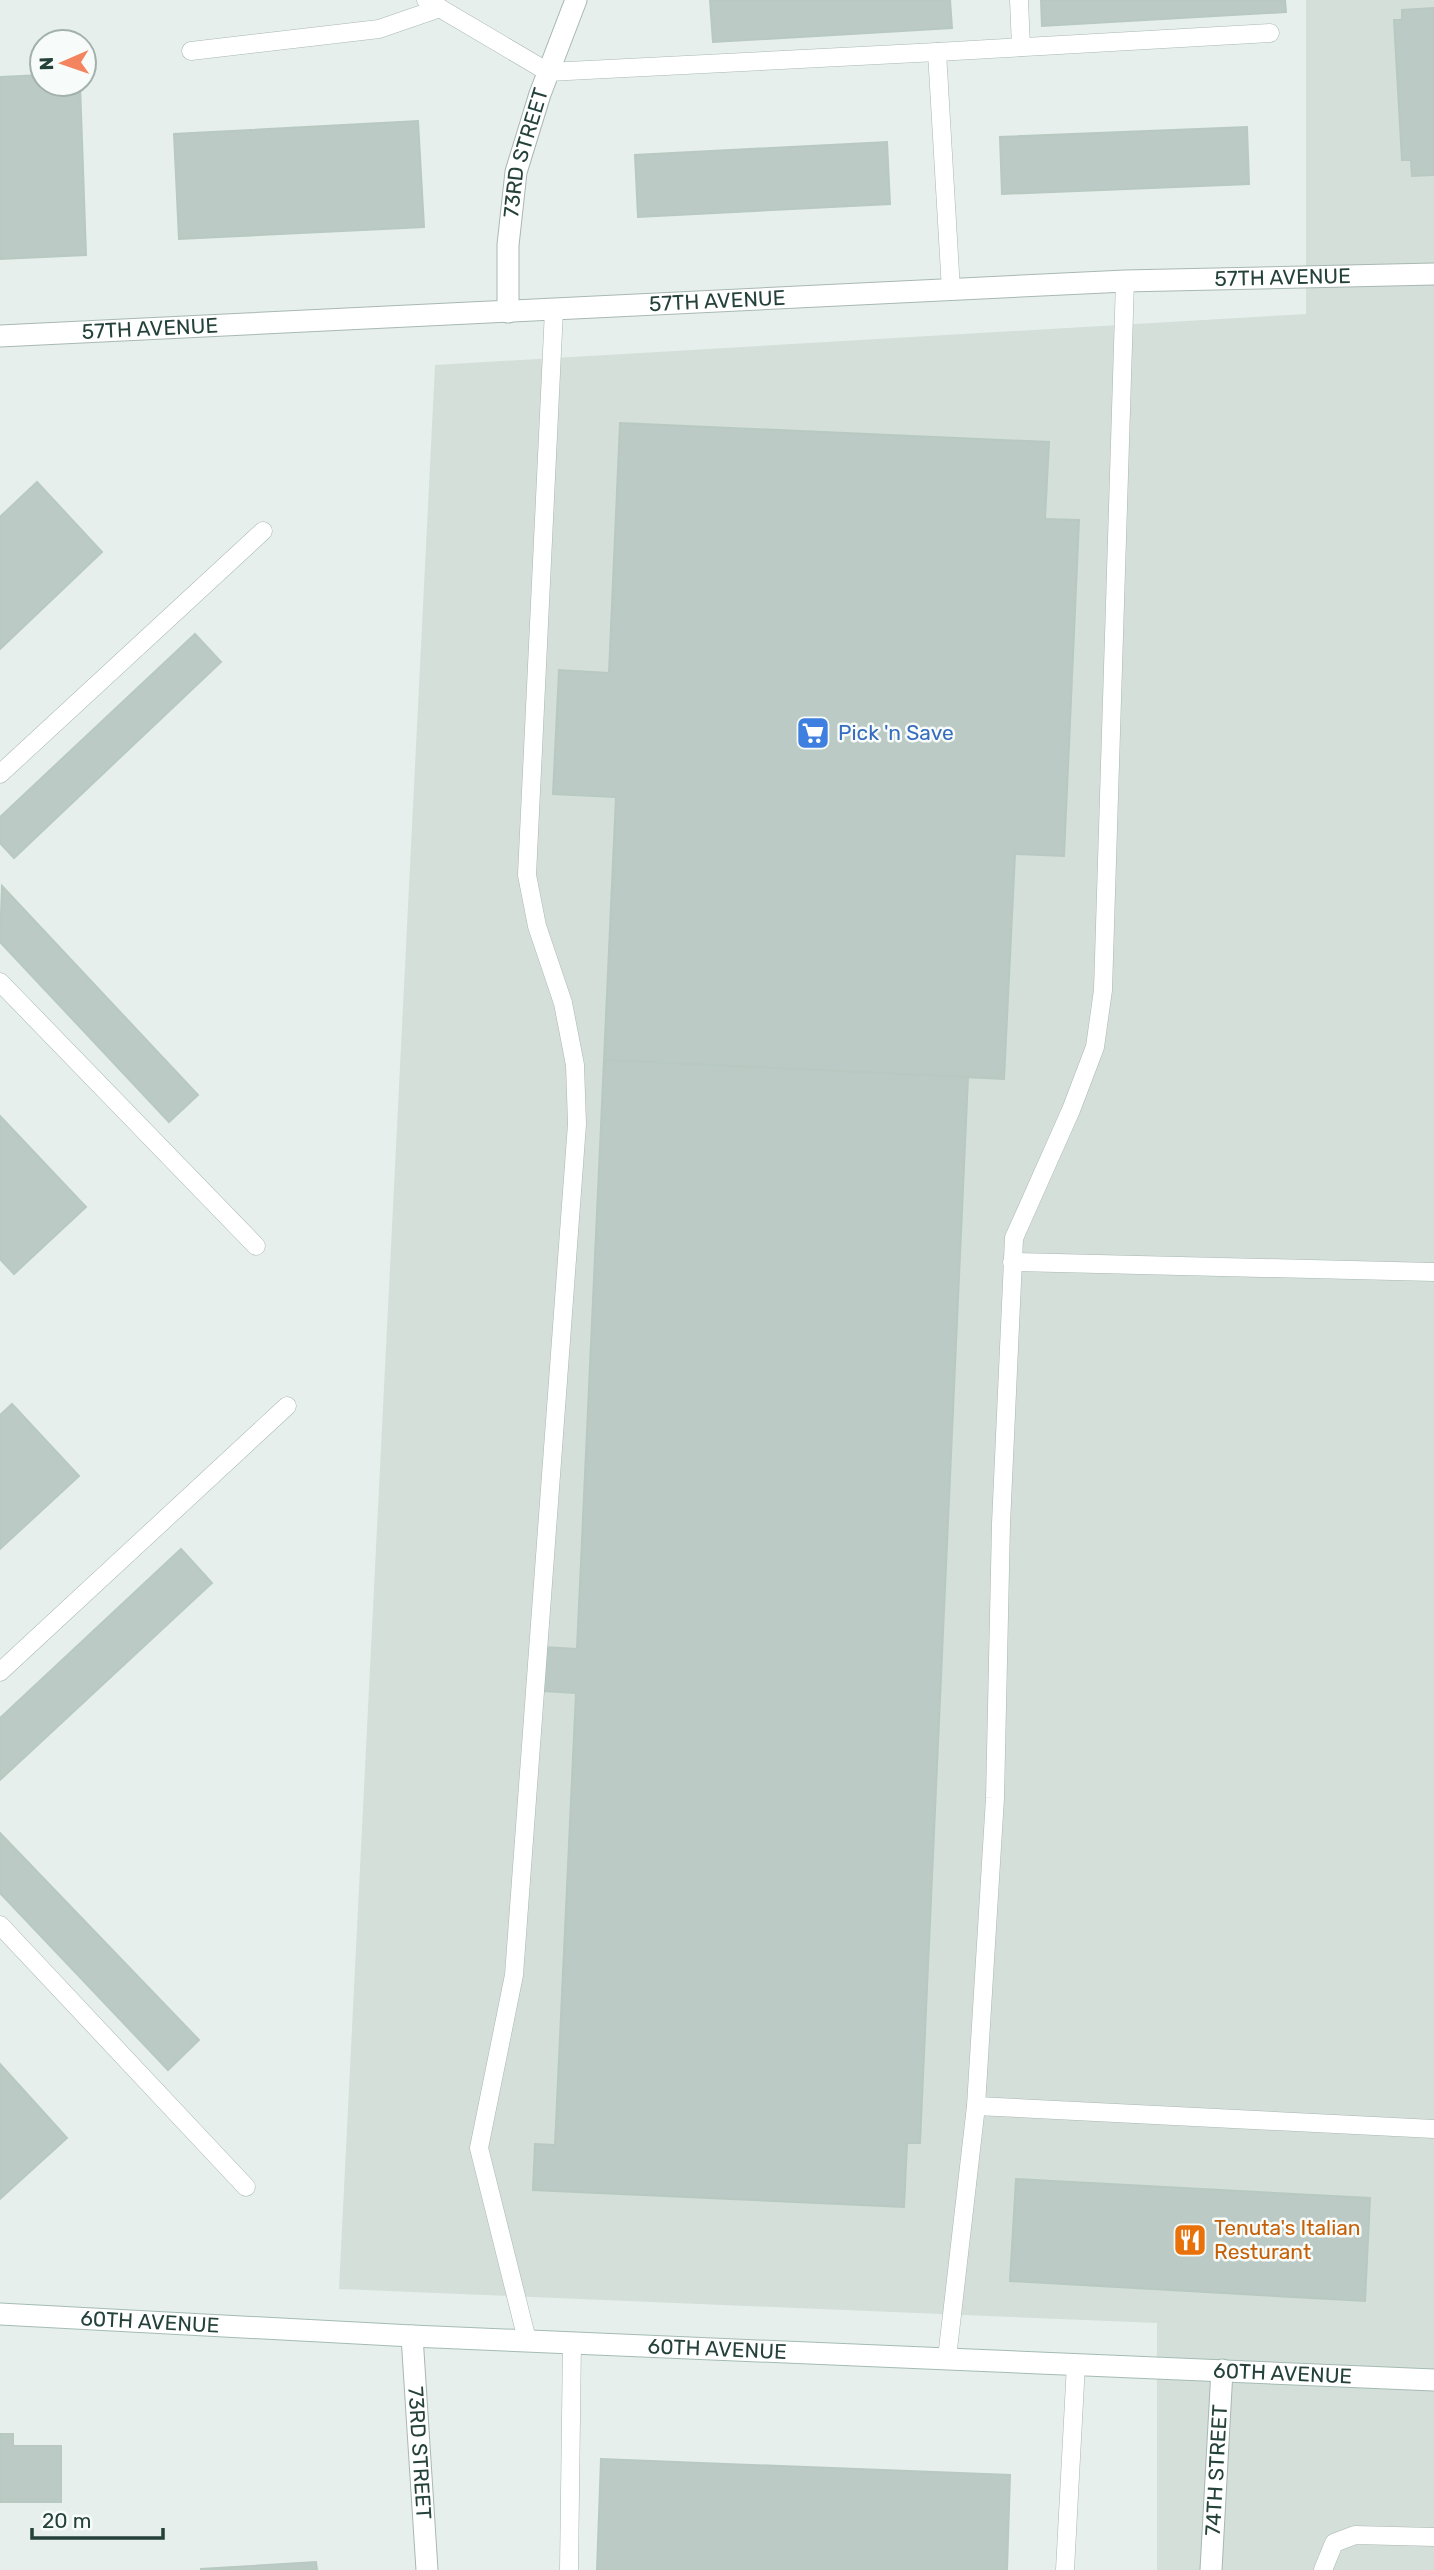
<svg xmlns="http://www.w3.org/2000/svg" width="1434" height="2570" font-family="Rubik,sans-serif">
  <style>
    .built { fill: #d4dfda }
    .building { fill: #bbcac4; stroke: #b8c9c2; stroke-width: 2 }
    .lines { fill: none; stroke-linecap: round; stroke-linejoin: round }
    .lane-casing { stroke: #a8b8b2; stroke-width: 19 }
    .street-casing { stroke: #a8b8b2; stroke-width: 23 }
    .secondary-casing { stroke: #a4bbb3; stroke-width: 23 }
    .lane { stroke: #fff; stroke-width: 18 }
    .street { stroke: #fff; stroke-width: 21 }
    .secondary { stroke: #fff; stroke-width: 21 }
    .labels { text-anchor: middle; stroke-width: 5; stroke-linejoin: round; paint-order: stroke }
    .street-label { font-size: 21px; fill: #24423a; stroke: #f7fbf9 }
    .shop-label { font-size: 21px; fill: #366cbe; stroke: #f7fbf9; text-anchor: start }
    .food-label { font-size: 21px; fill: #c56008; stroke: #f7fbf9; text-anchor: start }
  </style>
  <rect width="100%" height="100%" fill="#e6efeb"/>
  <polygon class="built" points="1306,0 1434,0 1434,2570 1157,2570 1157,2323 339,2289 435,365 1306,314"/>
  <g class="building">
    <polygon points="710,0 950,0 952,28 713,42"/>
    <polygon points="1041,0 1285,0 1286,12 1042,26"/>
    <polygon points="1434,8 1434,175 1412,176 1411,160 1402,160 1394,20 1402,20 1402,10"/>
    <polygon points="42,75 42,84 80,84 86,255 0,259 0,77"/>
    <polygon points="418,121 424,227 179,239 174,134"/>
    <polygon points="1247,127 1249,184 1002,194 1000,137"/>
    <polygon points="887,142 890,204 638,217 635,155"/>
    <polygon points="620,423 1049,442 1045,519 1079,520 1064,856 1015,854 1004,1079 604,1060 616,797 553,794 559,670 609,673"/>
    <polygon points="37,482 102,552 0,649 0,517"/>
    <polygon points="195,634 221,662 14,858 0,843 0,817"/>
    <polygon points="2,886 198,1095 169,1122 0,942"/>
    <polygon points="604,1060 968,1077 920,2143 907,2143 904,2207 533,2190 535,2144 555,2145 576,1693 543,1691 545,1647 577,1649"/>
    <polygon points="0,1116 86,1207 14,1274 0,1259"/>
    <polygon points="12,1404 79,1476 0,1549 0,1415"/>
    <polygon points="181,1549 212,1583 0,1780 0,1718"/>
    <polygon points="0,1833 199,2040 168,2070 0,1893"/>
    <polygon points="0,2064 67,2138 0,2199"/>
    <polygon points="1016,2179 1370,2198 1365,2301 1010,2281"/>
    <polygon points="0,2434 13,2434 13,2446 61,2446 61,2502 0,2502"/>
    <polygon points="601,2459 1010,2475 1007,2570 597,2570"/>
    <polygon points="316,2562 317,2570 201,2570 201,2569"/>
  </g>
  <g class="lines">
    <defs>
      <g id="lane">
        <polyline points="426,0 548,72 937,52 951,290"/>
        <polyline points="1019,0 1021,47"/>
        <polyline points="191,51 379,29 440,8"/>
        <polyline points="937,52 1270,33"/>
        <polyline points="0,774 263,531"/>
        <polyline points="0,982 256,1246"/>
        <polyline points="1012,1262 1434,1272"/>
        <polyline points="0,1672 287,1406"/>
        <polyline points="0,1925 246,2187"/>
        <polyline points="976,2106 1434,2129"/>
        <polyline points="527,2340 479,2148 514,1975 577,1124 575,1065 563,1003 537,926 527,875 554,310"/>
        <polyline points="947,2358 976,2106 995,1798 1001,1524 1014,1238 1071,1110 1095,1047 1103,990 1125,281"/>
        <polyline points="569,2570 572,2342"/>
        <polyline points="1065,2570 1076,2364"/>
        <polyline points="1323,2570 1334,2543 1355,2535 1434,2537"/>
      </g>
      <g id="street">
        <path id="s1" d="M508 312V245L516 172 540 94 576 0"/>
        <path id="s2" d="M0 336 1125 281 1434 274"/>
        <path id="s3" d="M412 2336 427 2570"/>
        <path id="s4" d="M1211 2570 1222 2370"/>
      </g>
      <g id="secondary">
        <path id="s5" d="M0 2314 412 2336 1434 2380"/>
      </g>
    </defs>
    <use href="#lane" class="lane-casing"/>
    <use href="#street" class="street-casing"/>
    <use href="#secondary" class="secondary-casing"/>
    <use href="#lane" class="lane"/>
    <use href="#street" class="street"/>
    <use href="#secondary" class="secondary"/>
  </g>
  <defs>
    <symbol id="supermarket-square" viewBox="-11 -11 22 22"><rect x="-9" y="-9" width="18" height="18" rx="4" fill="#3f7fe0" stroke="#f7fbf9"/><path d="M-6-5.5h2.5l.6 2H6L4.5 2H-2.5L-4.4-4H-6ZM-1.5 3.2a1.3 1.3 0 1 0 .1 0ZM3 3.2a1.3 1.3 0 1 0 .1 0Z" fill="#fff"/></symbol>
    <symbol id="restaurant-square" viewBox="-11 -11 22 22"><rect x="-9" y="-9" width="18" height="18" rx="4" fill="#e8710a" stroke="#f7fbf9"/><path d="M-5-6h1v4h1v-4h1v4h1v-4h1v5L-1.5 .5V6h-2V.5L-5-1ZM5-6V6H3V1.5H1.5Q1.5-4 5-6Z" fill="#fff"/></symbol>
  </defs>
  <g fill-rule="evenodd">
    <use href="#supermarket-square" x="794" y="714" width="38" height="38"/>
    <use href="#restaurant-square" x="1171" y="2221" width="38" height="38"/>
  </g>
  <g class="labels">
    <g class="street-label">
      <text dy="7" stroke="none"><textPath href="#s1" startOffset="161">73RD STREET</textPath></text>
      <text dy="7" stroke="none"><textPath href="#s2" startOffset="1284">57TH AVENUE</textPath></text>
      <text dy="7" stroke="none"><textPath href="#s2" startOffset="718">57TH AVENUE</textPath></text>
      <text dy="7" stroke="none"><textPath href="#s2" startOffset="150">57TH AVENUE</textPath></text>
      <text dy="7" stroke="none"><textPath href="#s5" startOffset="150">60TH AVENUE</textPath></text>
      <text dy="7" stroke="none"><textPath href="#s5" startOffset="718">60TH AVENUE</textPath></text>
      <text dy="7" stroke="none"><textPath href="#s5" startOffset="1284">60TH AVENUE</textPath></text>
      <text dy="7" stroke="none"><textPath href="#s3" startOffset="117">73RD STREET</textPath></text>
      <text dy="7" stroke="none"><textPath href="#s4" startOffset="100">74TH STREET</textPath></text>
    </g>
    <g class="shop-label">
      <text x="838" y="740">Pick 'n Save</text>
    </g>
    <g class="food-label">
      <text x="1214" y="2235">Tenuta's Italian<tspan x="1214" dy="24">Resturant</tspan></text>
    </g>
  </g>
  <g transform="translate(63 63) rotate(268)"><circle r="33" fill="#f7fbf9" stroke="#a3b1ad" stroke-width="2"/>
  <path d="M0-5L12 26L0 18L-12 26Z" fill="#f4845f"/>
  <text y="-10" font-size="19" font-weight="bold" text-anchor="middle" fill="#24423a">N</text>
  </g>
  <path d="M32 2528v10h131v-10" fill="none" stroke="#24423a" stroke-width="3.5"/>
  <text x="42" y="2528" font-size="21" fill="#24423a" stroke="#f7fbf9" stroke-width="5" paint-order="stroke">20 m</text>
</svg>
